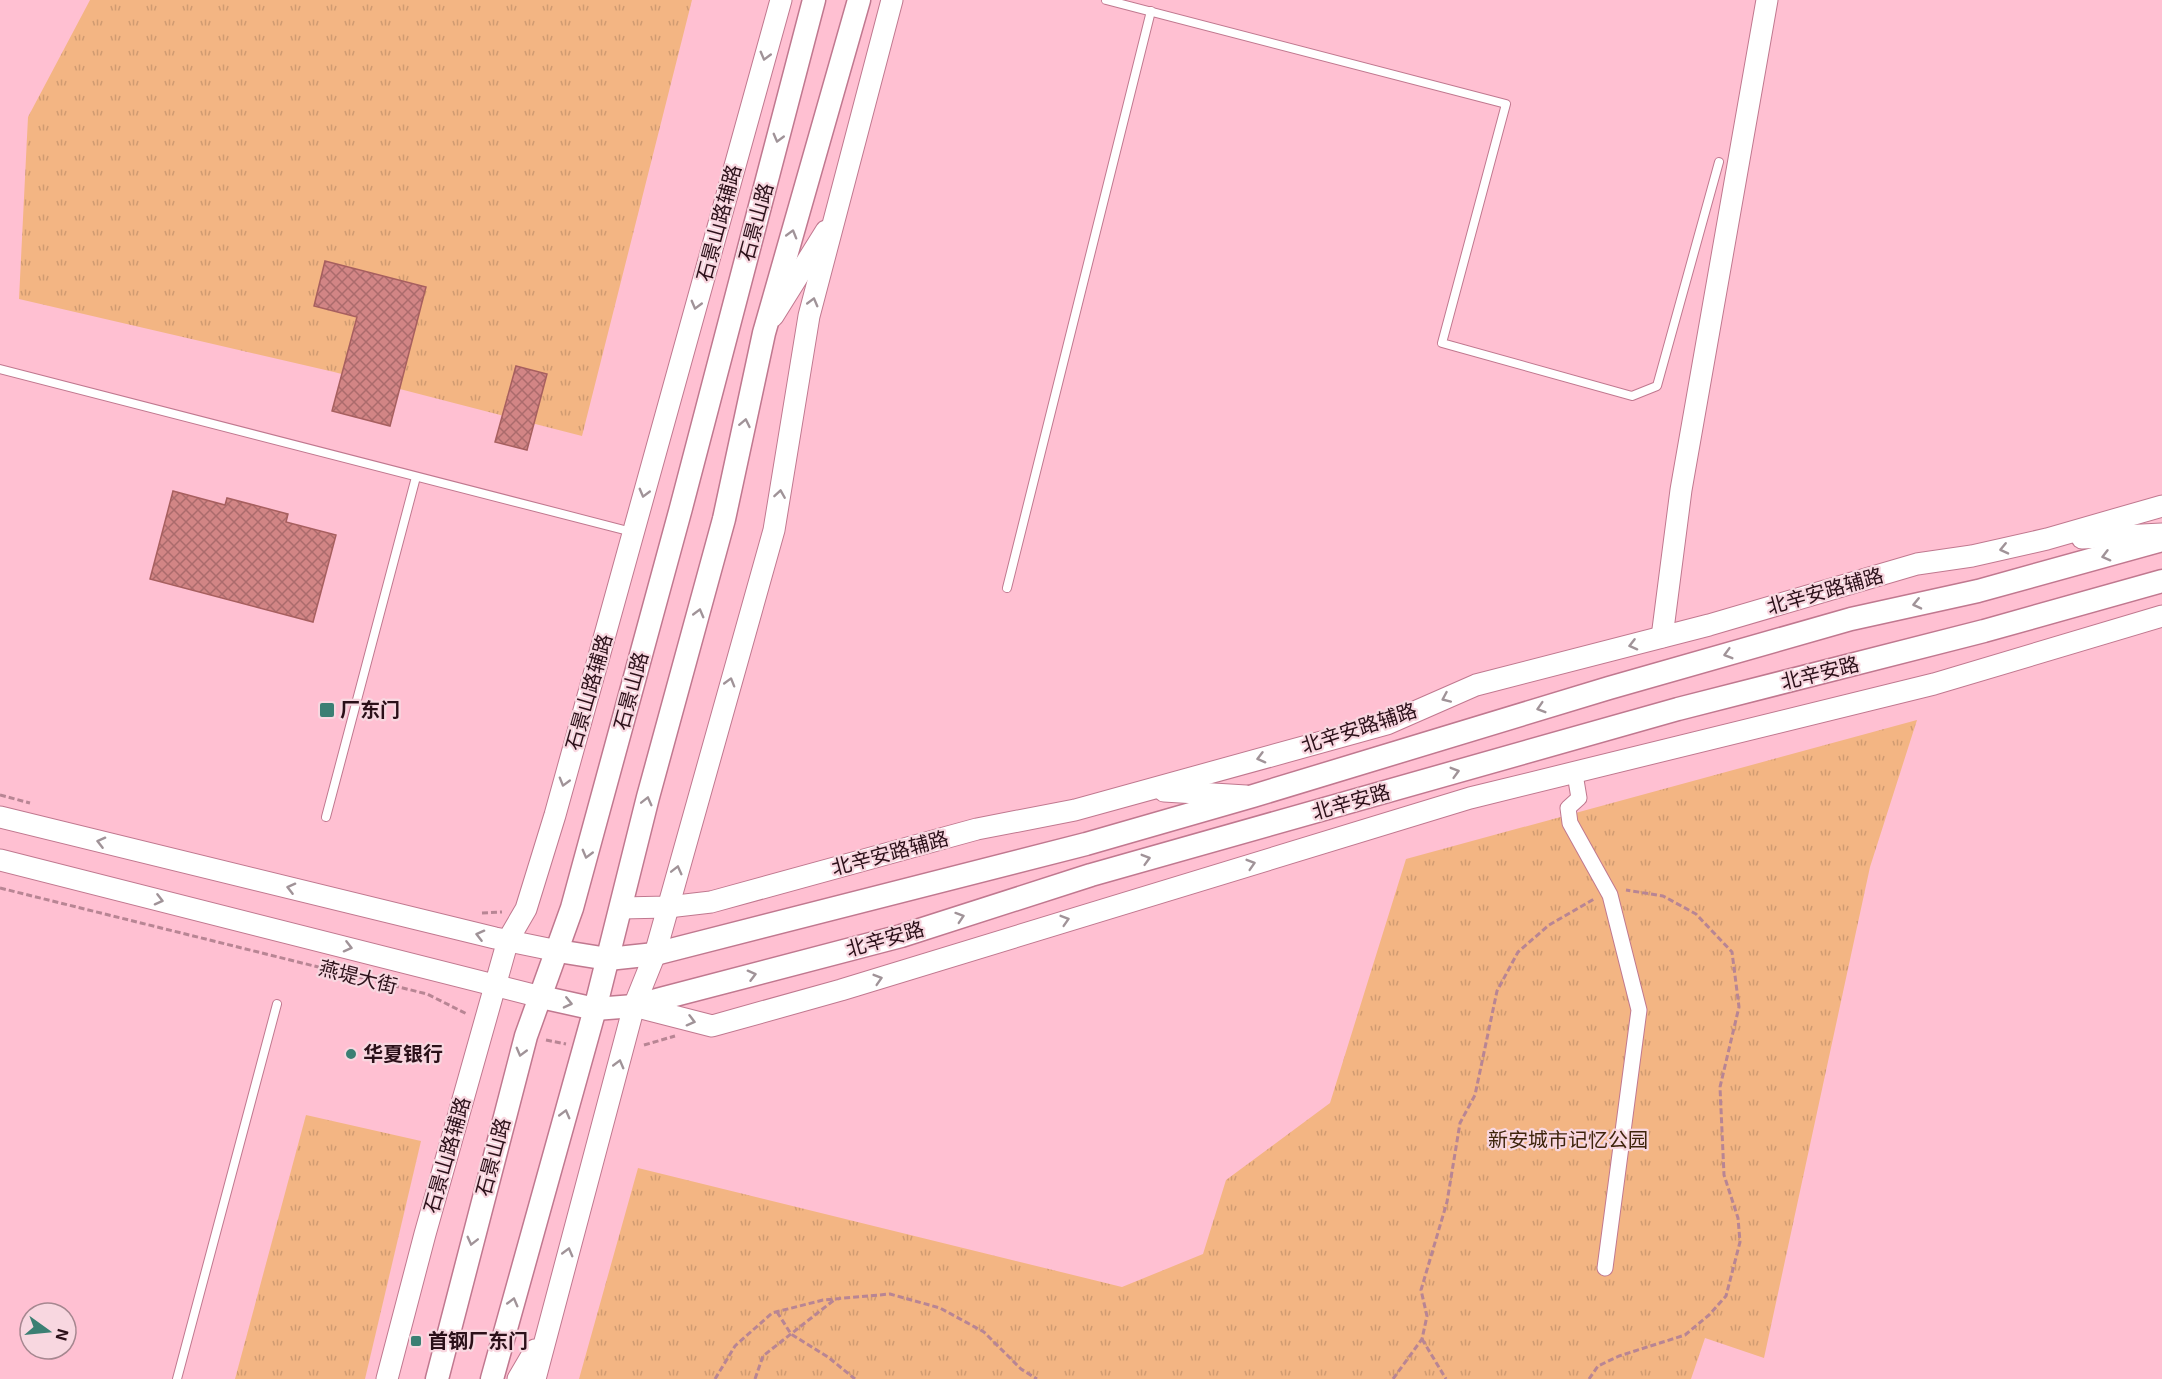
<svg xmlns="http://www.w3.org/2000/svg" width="2162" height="1379" font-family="'Exo 2','Noto Sans SC',sans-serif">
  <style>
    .park { fill: url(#park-tufts) }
    .building { fill: url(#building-cross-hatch); stroke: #a75f5f; stroke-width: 1.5 }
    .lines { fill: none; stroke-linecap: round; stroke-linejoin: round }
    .lane-casing { stroke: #c0788f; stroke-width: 10 }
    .street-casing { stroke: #c0788f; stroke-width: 17 }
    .secondary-casing { stroke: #c0788f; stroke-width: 23 }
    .primary-casing { stroke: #c0788f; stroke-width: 25 }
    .path { stroke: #b88594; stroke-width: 3; stroke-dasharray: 6 3; stroke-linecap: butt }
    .lane { stroke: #fff; stroke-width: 8 }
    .street { stroke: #fff; stroke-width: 15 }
    .secondary { stroke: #fff; stroke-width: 21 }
    .primary { stroke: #fff; stroke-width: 22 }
    .oneway { stroke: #a09398 }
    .poi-dot { fill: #3b7f73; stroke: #f8d7e0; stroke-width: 2 }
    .labels { text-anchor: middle; stroke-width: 4.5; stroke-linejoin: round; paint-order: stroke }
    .street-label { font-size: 20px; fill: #2b1019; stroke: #f8d7e0 }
    .poi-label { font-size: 20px; font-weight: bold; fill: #2b1019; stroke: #f8d7e0; text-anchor: start }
    .park-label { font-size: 20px; fill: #3e240c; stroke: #f8d7e0 }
  </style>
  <defs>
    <pattern id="park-tufts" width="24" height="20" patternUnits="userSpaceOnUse" patternTransform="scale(1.5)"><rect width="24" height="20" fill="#f3b583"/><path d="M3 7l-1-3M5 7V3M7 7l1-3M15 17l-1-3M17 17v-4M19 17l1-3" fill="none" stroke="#d09b71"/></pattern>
    <pattern id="building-cross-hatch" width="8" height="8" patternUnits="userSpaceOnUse" patternTransform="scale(1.5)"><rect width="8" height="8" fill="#d28585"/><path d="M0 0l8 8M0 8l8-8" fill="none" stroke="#ab6b6c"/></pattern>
  </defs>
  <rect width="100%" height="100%" fill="#ffc0d2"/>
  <g class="park">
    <polygon points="90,0 692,0 582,436 334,372 19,299 28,117"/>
    <polygon points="1917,720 1870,867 1764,1358 1705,1338 1691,1379 579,1379 638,1168 1122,1287 1203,1254 1226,1180 1330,1103 1406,859"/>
    <polygon points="306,1115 421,1141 365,1379 235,1379"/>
  </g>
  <g class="building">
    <polygon points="325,261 426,287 390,426 332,411 357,317 314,306"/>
    <polygon points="516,366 547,374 527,450 495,442"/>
    <polygon points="173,491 225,505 227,498 288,514 286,522 336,535 313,622 150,579"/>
  </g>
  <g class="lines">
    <defs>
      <g id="lane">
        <polyline points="1106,0 1506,104 1442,343 1632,396 1657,386 1719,162"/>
        <polyline points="0,369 632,532"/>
        <polyline points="1007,588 1151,11"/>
        <polyline points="326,817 416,477"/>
        <polyline points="177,1379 277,1004"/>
      </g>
      <polyline id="street" points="1575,774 1579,798 1568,808 1570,823 1610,895 1639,1010 1605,1268"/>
      <g id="secondary">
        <polyline points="773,316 826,231"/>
        <polyline points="2082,538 2162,534"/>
        <polyline points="1662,637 1681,490 1767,0"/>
        <polyline points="1164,791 1246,796"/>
        <polyline points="0,817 495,938 558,951"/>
        <polyline points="0,860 541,997"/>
        <polyline points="621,908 668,907 711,902 977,829 1075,810 1387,724 1476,685 1709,625 1917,564 1972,556 2047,539 2162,506"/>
        <polyline points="634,1006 712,1026 841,990 1470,798 1934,684 2162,616"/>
        <polyline points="387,1379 425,1234 508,940 526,909 555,815 781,0"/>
        <polyline points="518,1379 535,1350"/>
        <polyline points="535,1379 634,1006 655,954 774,530 809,316 892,0"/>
      </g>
      <g id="primary">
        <polyline points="558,951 608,959 655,954 1086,844 1253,796 1609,688 1851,619 1978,591 2162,540"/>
        <polyline points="541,997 595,1009 634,1006 660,999 901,936 1091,875 1678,709 1984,631 2162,581"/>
        <polyline points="437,1379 526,1036 572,908 681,508 814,0"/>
        <polyline points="492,1379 595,1009 648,797 724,519 764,333 859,0"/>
      </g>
    </defs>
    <use href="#lane" class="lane-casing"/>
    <use href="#street" class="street-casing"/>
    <use href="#secondary" class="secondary-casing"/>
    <use href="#primary" class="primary-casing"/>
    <g class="path">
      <polyline points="0,795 30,803"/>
      <polyline points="0,888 427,994 467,1014"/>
      <polyline points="482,913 502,912"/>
      <polyline points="546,1040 566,1044"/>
      <polyline points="644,1045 675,1036"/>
      <polyline points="777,1312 791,1334 828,1357 855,1379"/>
      <polyline points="1422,1339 1446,1379"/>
      <polyline points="715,1379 735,1346 772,1313 823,1300 890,1294 940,1308 984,1332 1021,1369 1037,1379"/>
      <polyline points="755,1379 763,1356 834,1300"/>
      <polyline points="1393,1379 1422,1339 1427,1316 1421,1290 1447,1202 1460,1123 1475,1095 1497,991 1518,952 1549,925 1594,899"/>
      <polyline points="1589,1379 1598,1366 1619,1356 1685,1335 1709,1315 1726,1296 1740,1242 1738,1218 1724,1175 1720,1087 1739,1007 1732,952 1696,914 1663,896 1626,890"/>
    </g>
    <use href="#lane" class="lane"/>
    <use href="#street" class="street"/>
    <use href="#secondary" class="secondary"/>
    <use href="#primary" class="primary"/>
  </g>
  <defs><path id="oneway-chevron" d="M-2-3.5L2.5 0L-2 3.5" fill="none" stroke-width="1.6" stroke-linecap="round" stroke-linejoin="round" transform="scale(1.5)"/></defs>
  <g class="oneway">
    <use href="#oneway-chevron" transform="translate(765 56) rotate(105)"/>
    <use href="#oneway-chevron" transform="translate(778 138) rotate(105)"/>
    <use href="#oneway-chevron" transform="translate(792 234) rotate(-74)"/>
    <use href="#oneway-chevron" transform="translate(813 302) rotate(-75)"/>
    <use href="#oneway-chevron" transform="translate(696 305) rotate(105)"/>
    <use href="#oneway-chevron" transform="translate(745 423) rotate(-78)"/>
    <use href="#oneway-chevron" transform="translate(644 493) rotate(105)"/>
    <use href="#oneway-chevron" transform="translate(780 494) rotate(-81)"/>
    <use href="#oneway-chevron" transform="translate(2004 549) rotate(167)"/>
    <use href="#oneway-chevron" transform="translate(2106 556) rotate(165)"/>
    <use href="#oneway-chevron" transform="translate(1917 604) rotate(167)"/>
    <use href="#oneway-chevron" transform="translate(699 613) rotate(-75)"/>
    <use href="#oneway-chevron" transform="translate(1633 645) rotate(166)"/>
    <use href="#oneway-chevron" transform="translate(1728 654) rotate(164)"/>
    <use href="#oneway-chevron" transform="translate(730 682) rotate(-74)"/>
    <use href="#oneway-chevron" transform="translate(1446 698) rotate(156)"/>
    <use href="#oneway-chevron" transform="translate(1541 708) rotate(163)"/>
    <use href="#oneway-chevron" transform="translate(1261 758) rotate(165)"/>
    <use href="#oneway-chevron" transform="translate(1455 772) rotate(-16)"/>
    <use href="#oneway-chevron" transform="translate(564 782) rotate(106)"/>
    <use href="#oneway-chevron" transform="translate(647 801) rotate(-76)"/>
    <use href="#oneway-chevron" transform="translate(101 842) rotate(-166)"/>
    <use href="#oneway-chevron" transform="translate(587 854) rotate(105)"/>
    <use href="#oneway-chevron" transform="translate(1146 859) rotate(-16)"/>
    <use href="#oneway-chevron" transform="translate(1251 864) rotate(-17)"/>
    <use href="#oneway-chevron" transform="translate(677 870) rotate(-76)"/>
    <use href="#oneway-chevron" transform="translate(291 888) rotate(-166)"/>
    <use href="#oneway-chevron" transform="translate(159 900) rotate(14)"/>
    <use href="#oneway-chevron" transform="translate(960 917) rotate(-18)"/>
    <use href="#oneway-chevron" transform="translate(1065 920) rotate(-17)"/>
    <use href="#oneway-chevron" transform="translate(480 935) rotate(-166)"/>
    <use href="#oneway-chevron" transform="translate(348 947) rotate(14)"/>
    <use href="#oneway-chevron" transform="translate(752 975) rotate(-15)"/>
    <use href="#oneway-chevron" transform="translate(878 979) rotate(-17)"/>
    <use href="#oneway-chevron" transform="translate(568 1003) rotate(13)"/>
    <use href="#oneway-chevron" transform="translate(691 1021) rotate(15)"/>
    <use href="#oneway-chevron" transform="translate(521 1052) rotate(105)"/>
    <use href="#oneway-chevron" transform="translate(619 1064) rotate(-75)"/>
    <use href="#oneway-chevron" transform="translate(565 1114) rotate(-75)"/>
    <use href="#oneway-chevron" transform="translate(472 1241) rotate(104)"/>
    <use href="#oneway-chevron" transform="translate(568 1252) rotate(-75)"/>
    <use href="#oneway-chevron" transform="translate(513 1302) rotate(-75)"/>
  </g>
  <g class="poi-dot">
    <rect x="319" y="702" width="16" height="16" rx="3"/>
    <circle cx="351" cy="1054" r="6"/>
    <rect x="410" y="1335" width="12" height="12" rx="3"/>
  </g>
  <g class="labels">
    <g class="street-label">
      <text transform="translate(756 222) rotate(-75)" y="7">石景山路</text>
      <text transform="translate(719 223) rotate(-75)" y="7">石景山路辅路</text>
      <text transform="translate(1825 591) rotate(-16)" y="7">北辛安路辅路</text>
      <text transform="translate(1820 673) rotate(-14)" y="7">北辛安路</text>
      <text transform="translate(631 691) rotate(-75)" y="7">石景山路</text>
      <text transform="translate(589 692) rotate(-74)" y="7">石景山路辅路</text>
      <text transform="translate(1359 728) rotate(-18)" y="7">北辛安路辅路</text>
      <text transform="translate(1351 802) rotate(-16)" y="7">北辛安路</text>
      <text transform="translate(890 853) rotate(-15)" y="7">北辛安路辅路</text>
      <text transform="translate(885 939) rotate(-16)" y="7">北辛安路</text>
      <text transform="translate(358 977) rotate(14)" y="7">燕堤大街</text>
      <text transform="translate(447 1155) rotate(-74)" y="7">石景山路辅路</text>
      <text transform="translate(493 1157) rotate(-75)" y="7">石景山路</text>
    </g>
    <g class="poi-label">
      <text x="340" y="717">厂东门</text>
      <text x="363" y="1061">华夏银行</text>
      <text x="428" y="1348">首钢厂东门</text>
    </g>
    <g class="park-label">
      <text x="1568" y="1147">新安城市记忆公园</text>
    </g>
  </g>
  <g transform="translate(48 1331) rotate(105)"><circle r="28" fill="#f8d7e0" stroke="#a68790" stroke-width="1.5"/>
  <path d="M0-4.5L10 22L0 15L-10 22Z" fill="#3b7f73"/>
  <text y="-9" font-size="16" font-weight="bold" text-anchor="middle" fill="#2b1019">N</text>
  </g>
</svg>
